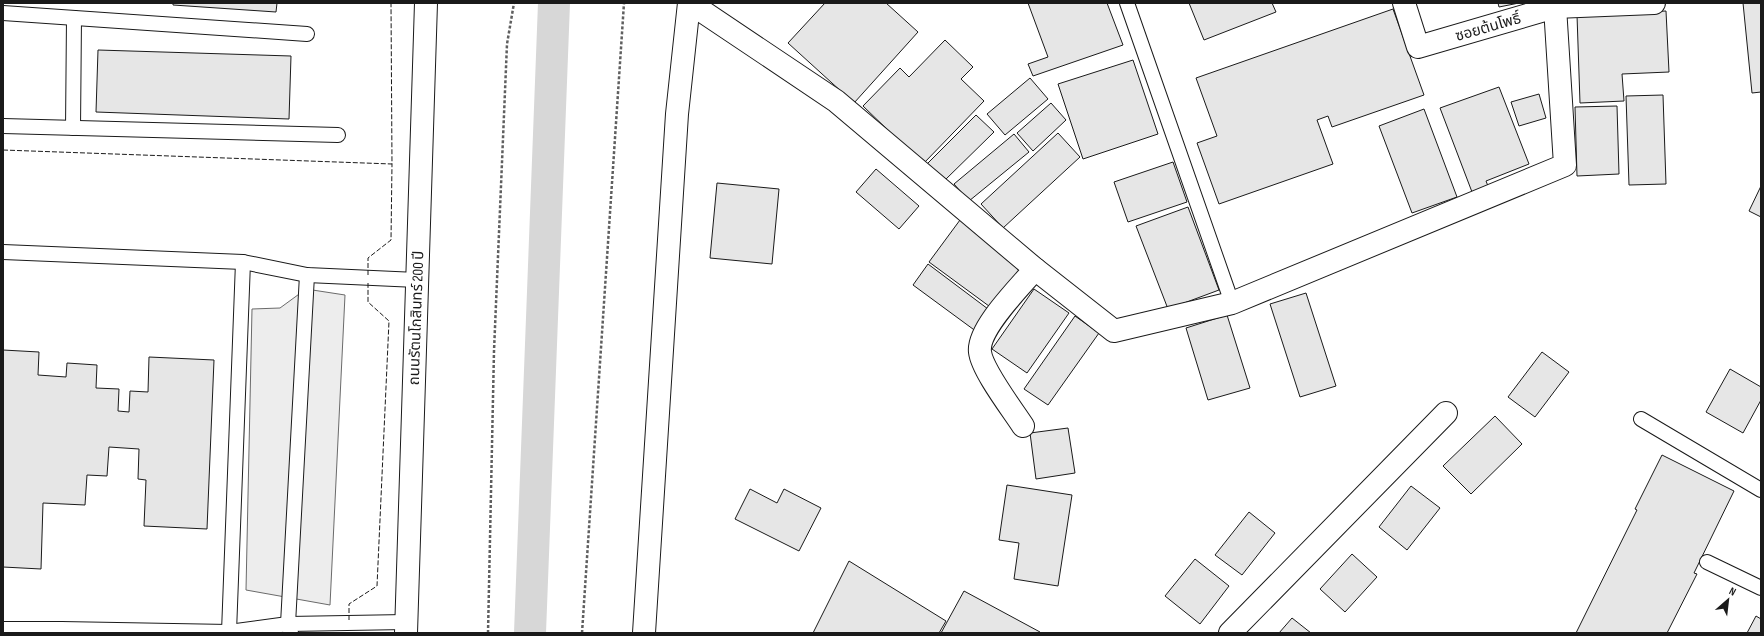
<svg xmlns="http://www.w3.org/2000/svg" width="1764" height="636" font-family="'Sofia Sans Condensed','Noto Sans Thai',sans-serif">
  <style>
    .built { fill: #ededed; stroke: #6a6a6a }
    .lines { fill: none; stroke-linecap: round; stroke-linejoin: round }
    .canal { stroke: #d7d7d7; stroke-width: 32 }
    .building { fill: #e6e6e6; stroke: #1a1a1a }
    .service-casing { stroke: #1a1a1a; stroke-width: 16 }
    .minor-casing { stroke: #1a1a1a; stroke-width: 24 }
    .tertiary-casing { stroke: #1a1a1a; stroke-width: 24 }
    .path { stroke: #5f5f5f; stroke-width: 2.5; stroke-dasharray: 3 2; stroke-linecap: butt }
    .service { stroke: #fff; stroke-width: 14 }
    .minor { stroke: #fff; stroke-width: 22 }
    .tertiary { stroke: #fff; stroke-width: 22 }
    .fence { stroke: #1a1a1a; stroke-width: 1; stroke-dasharray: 5 2; stroke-linecap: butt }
    .labels { text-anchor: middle; stroke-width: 3; stroke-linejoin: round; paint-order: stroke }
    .street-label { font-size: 15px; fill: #1a1a1a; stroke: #fff }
  </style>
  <rect width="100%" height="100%" fill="#fff"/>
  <polygon class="built" points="306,289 345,295 330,605 246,590 252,309 280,308"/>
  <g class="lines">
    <polyline class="canal" points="530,633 554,3"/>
  </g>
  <g class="building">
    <polygon points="173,3 277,3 276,12 173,5"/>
    <polygon points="825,3 886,3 918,32 854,103 788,43"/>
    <polygon points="1028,3 1107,3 1123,45 1033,76 1028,64 1048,57"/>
    <polygon points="1189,3 1272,3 1276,12 1204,40"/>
    <polygon points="1498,3 1519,3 1499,7"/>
    <polygon points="1743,3 1761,3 1761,92 1752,93"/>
    <polygon points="1393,9 1424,95 1332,127 1328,116 1317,120 1333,164 1219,204 1197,143 1217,136 1196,78"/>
    <polygon points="1666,11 1669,72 1622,74 1624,101 1580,103 1577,15"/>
    <polygon points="945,40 973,67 961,79 984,101 923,164 863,106 900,68 909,77"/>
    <polygon points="98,50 291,56 289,119 96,112"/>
    <polygon points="1133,60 1158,134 1083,159 1058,84"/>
    <polygon points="1030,78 1048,99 1005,135 987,114"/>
    <polygon points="1499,87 1529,164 1486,181 1488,186 1472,192 1440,108"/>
    <polygon points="1539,94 1546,118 1519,126 1511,102"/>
    <polygon points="1663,95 1666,184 1629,185 1626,96"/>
    <polygon points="1051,103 1066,120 1033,151 1017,133"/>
    <polygon points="1617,106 1619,174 1577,176 1575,107"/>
    <polygon points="1424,109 1457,197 1412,213 1379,126"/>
    <polygon points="976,115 994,132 944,181 927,164"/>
    <polygon points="1058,133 1080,157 1003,228 981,204"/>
    <polygon points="1014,134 1029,152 969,201 954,184"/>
    <polygon points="1173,162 1187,202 1128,222 1114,182"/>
    <polygon points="876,169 919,206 899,229 856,192"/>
    <polygon points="717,183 779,189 772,264 710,258"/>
    <polygon points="1761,186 1761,217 1749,211"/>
    <polygon points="1188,207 1219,290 1168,309 1136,226"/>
    <polygon points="960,220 1024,266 993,309 929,262"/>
    <polygon points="928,264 992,312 977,332 913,285"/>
    <polygon points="1034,289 1069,313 1027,373 992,349"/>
    <polygon points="1306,293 1336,386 1300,397 1270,304"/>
    <polygon points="1227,315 1250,388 1208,400 1186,328"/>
    <polygon points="1075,316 1099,333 1048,405 1024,389"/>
    <polygon points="3,350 39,352 38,375 66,377 67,363 97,365 96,388 119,389 118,411 129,412 130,391 148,392 149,357 214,360 207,529 144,526 146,480 138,479 139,449 109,447 107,476 87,475 85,505 43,503 41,569 3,567"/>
    <polygon points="1542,352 1569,372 1535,417 1508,397"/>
    <polygon points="1730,369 1761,387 1761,400 1743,433 1706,412"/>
    <polygon points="1495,416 1522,444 1471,494 1443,466"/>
    <polygon points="1068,428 1075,473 1036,479 1030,433"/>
    <polygon points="1662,455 1734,491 1694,573 1697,574 1667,633 1576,633 1637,510 1635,509"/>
    <polygon points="1007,485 1072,495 1058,586 1014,579 1019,543 999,540"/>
    <polygon points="1411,486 1440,508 1407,550 1379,527"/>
    <polygon points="750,489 777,503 784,489 821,508 799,551 735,519"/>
    <polygon points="1249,512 1275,533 1242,575 1215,555"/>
    <polygon points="1352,554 1377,577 1345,612 1320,589"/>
    <polygon points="1195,559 1229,586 1200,624 1165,596"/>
    <polygon points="849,561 946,621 939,633 813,633"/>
    <polygon points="964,591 1040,632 1039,633 941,633"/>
    <polygon points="1756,616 1761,619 1761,633 1747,633"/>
    <polygon points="1292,618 1311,633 1279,633"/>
  </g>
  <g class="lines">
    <defs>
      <g id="service">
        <polyline points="1127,3 1232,303"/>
        <polyline points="3,13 307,34"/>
        <polyline points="3,126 338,135"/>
        <polyline points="73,128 74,18"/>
        <polyline points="3,252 243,262 307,275 417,280"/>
        <polyline points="1641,419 1761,490"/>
        <polyline points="1707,562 1761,588"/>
        <polyline points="3,629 61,629"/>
        <polyline points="229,632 243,262"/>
        <polyline points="61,633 61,629 229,632 288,624 406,622"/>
        <polyline points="291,633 288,624 307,275"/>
      </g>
      <g id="minor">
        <polyline points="690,3 836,101 1035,269 1114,331 1232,303 1565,165 1555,7"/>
        <polyline points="1404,3 1418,47 1555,7 1654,3"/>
        <path d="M1023 426C1012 409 982 370 980 352 977 329 1020 287 1035 269"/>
        <polyline points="644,633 677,114 689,3"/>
        <polyline points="1230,633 1446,413"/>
      </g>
      <polyline id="tertiary" points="406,633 426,3"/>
    </defs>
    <use href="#service" class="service-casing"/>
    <use href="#minor" class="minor-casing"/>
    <use href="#tertiary" class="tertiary-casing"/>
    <g class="path">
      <polyline points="488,633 494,351 507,44 514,3"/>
      <polyline points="582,633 624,3"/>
    </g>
    <use href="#service" class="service"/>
    <use href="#minor" class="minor"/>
    <use href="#tertiary" class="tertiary"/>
    <g class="fence">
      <polyline points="3,150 392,164 391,3"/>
      <polyline points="368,275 368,258 391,240 392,164"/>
      <polyline points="349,620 349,604 377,586 389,321 368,302 368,283"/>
    </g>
  </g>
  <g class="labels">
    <g class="street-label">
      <text transform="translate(1488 27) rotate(-16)" y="5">ซอยต้นโพธิ์</text>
      <text transform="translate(416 318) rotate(-88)" y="5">ถนนรัตนโกสินทร์ 200 ปี</text>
    </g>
  </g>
  <rect width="1764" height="636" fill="none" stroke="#1a1a1a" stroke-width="8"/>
  <g transform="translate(1728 600) rotate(28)" stroke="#ffffff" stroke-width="3" paint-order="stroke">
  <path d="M0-3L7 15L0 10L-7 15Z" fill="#1a1a1a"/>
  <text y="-6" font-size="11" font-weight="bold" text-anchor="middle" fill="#1a1a1a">N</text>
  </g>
</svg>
